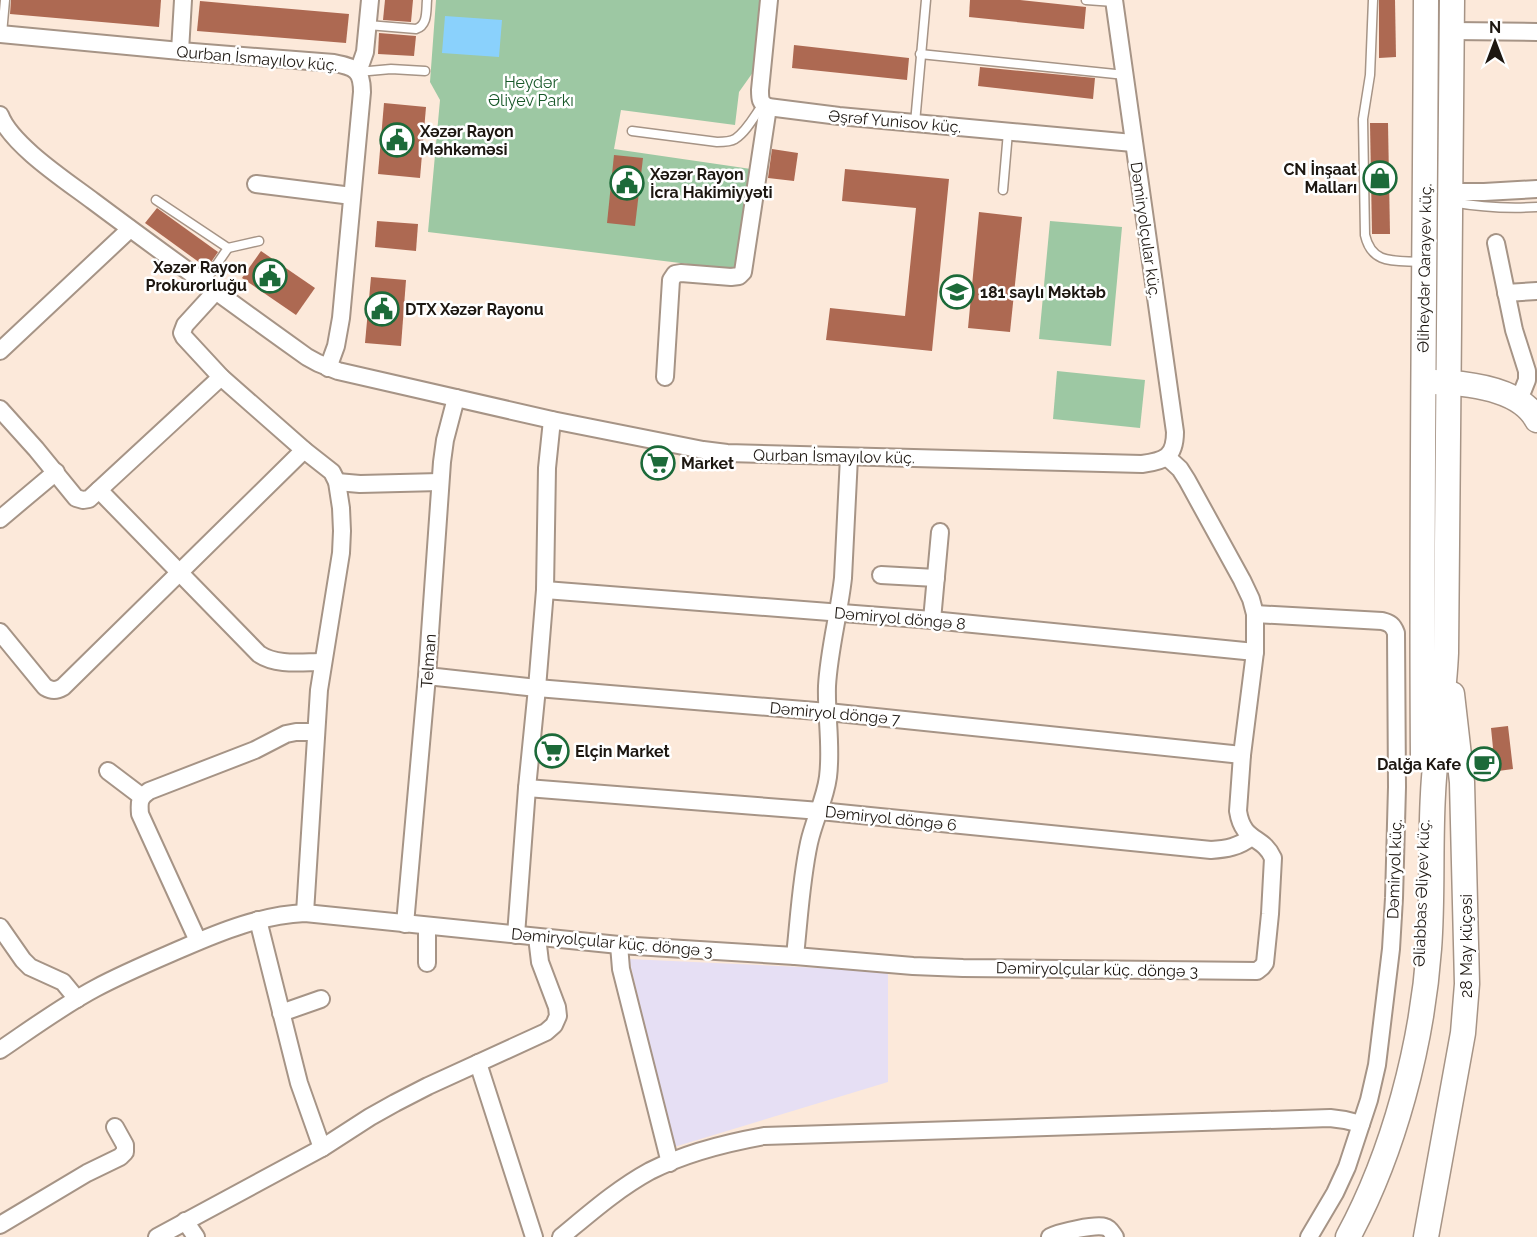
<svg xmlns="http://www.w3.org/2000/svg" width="1537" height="1237" font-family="Raleway,sans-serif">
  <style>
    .industrial { fill: #e6dff4 }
    .green { fill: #9dc8a3 }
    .water { fill: #8ad1fc }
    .building { fill: #ad6952 }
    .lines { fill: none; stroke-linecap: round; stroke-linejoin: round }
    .lane-casing { stroke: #a69486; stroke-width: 11 }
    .street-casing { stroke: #a69486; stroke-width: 20 }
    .secondary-casing { stroke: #a69486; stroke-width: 27 }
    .lane { stroke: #fff; stroke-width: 8 }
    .street { stroke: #fff; stroke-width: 16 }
    .secondary { stroke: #fff; stroke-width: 24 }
    .labels { text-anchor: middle; stroke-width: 5; stroke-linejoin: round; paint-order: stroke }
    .street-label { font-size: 16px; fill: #1d1711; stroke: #fff }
    .park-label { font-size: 16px; fill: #185829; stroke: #fff }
    .poi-label { font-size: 16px; font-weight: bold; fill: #1d1711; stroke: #fff; text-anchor: start }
  </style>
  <rect width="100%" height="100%" fill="#fce9da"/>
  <polygon class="industrial" points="629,959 888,971 888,1082 674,1147"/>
  <g class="green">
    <polygon points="436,0 761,0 756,68 739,92 735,125 621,110 614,149 751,169 737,270 428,232 440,100 430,82"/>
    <polygon points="1050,221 1122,227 1111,346 1039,339"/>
    <polygon points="1057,371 1145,380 1140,428 1053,419"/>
  </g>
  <polygon class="water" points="445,16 502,20 499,57 442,53"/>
  <g class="building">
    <polygon points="11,0 161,0 159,27 10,14"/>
    <polygon points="385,0 413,0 411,22 383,20"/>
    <polygon points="970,0 1020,0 1086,7 1084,29 969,17"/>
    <polygon points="1379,0 1395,0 1396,57 1379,58"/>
    <polygon points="200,1 349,14 346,43 197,31"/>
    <polygon points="379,33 416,36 414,56 378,54"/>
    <polygon points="794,45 909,58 907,80 792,68"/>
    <polygon points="980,67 1095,78 1093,99 978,86"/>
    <polygon points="384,103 426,107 420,178 378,174"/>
    <polygon points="1370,123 1388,123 1390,234 1372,234"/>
    <polygon points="772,149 798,153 794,181 768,178"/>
    <polygon points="614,155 643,158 635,226 607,223"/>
    <polygon points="845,169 949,179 932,351 826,340 830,308 905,316 916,208 842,201"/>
    <polygon points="157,208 218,252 207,268 145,223"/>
    <polygon points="979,212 1022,217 1010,332 968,328"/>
    <polygon points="377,221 418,224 416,251 375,247"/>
    <polygon points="261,251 315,288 296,315 242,278"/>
    <polygon points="371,277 406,280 401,346 365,343"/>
    <polygon points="1508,726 1513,769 1476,774 1473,750 1493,748 1491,728"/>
  </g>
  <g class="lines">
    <defs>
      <g id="lane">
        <polyline points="1086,0 1114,2"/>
        <path d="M1373 0 1370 75 1363 119 1365 235C1372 266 1396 260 1422 262"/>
        <path d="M368 25 416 29C428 25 426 11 427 0"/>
        <polyline points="2,34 5,0"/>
        <polyline points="920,54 1125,75"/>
        <polyline points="358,72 391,69 425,71"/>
        <polyline points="915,123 926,0"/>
        <path d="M632 131 717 142C723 142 730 142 735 139 747 131 755 115 763 104"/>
        <polyline points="1003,190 1008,132"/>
        <polyline points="156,200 228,248 204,283"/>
        <path d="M1451 202C1480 207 1508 209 1537 207"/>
        <polyline points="228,248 259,241"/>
      </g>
      <g id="street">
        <path d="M769 0 760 90C760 99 760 103 768 107L839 116 1133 143"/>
        <polyline points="1452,31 1537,32"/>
        <path d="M0 34 180 51 334 63C355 67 362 70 362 92L341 318 336 346 328 368"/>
        <polyline points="180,51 183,0"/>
        <polyline points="358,72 365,52 370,0"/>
        <path d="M0 115C11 145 68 182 93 201 164 254 236 306 307 357L318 363 338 371 552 420 703 450 727 453 1142 464C1165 461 1175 457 1175 432L1114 0"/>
        <polyline points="256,184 352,196"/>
        <polyline points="1451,192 1484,192 1537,189"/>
        <polyline points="1496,243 1514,330 1527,371 1527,380 1523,390 1517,400"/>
        <polyline points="216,291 185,325 182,333 184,337 221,377 304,450 332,472 337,482 341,508 342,531 341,553 319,690 305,913"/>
        <polyline points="1506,293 1537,291"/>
        <polyline points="0,351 130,229"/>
        <polyline points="665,377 671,280 675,274 681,273 731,277 739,276 743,272 768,107"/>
        <polyline points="0,409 36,449 76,498 83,500 89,499 221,377"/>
        <polyline points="337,482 360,484 440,482"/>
        <path d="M99 490 259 654C277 666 302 662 322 662"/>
        <polyline points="0,519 56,472"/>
        <polyline points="881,575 936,578"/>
        <polyline points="545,590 932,620 1255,652"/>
        <path d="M1255 614 1382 621C1390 623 1393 625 1396 633L1397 787 1394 898 1391 949 1377 1065 1369 1100 1347 1167 1335 1193 1309 1237"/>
        <polyline points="932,620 940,532"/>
        <path d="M0 632 45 687C52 691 56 691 63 687L304 450"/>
        <polyline points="427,676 537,688 828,712 1242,755"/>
        <polyline points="108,771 141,796"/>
        <path d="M527 788 820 811 1211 850C1226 849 1239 847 1251 837"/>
        <polyline points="258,920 299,1083 322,1148"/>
        <polyline points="405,924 427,676 442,462 445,440 456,398"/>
        <polyline points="427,926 427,963"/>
        <polyline points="0,927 23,960 30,967 63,982 77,999"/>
        <polyline points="516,935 527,788 537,688 545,590 547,468 552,420"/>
        <path d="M198 941 140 814C139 802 139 798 149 791L255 750 286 734 296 732H316"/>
        <polyline points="619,945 621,969 670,1163"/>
        <path d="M795 956C799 919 801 880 809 843 814 820 825 800 828 777 832 746 826 717 827 686 829 650 839 614 843 578L849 457"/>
        <polyline points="281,1013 321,999"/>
        <path d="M0 1050C31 1029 62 1006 96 988 124 973 153 961 183 948 222 931 262 915 305 913L619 945 795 956 913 966 963 968 1257 971 1262 967 1265 963 1270 914 1273 858C1263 835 1243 843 1238 811L1242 755 1255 652V614L1251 599 1242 580 1187 480 1180 469 1167 457"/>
        <polyline points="478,1063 534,1237"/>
        <polyline points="185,1221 196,1237"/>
        <polyline points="0,1225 87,1173 120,1157 125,1152 125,1145 115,1127"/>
        <polyline points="157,1237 322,1148 370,1117 395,1103 428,1086 546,1032 554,1025 558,1016 557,1007 540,962 537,937"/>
        <path d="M561 1237C589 1214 617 1189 650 1171 685 1153 725 1143 764 1136L1330 1118 1345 1120 1361 1124"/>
        <path d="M1050 1237C1059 1232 1096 1224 1105 1227 1110 1228 1112 1233 1115 1237"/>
      </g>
      <g id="secondary">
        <path d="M1434 382C1466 383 1520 388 1537 420"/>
        <path d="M1423 757C1421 504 1425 252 1426 0"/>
        <path d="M1348 1237C1394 1152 1422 1045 1429 949 1433 898 1430 846 1433 794 1435 747 1444 701 1446 653L1452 0"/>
        <polyline points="1426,1237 1463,1033 1467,984 1462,782 1452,694"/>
      </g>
    </defs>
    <use href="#lane" class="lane-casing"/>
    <use href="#street" class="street-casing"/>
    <use href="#secondary" class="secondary-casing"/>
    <use href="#lane" class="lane"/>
    <use href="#street" class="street"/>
    <use href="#secondary" class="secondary"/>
  </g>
  <defs>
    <symbol id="civic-ring" viewBox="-11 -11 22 22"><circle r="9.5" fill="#fff" stroke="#1c6a39" stroke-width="1.5"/><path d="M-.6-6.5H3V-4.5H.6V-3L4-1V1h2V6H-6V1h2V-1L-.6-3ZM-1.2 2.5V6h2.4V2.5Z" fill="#1c6a39"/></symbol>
    <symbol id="shop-ring" viewBox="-11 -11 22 22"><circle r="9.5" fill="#fff" stroke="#1c6a39" stroke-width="1.5"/><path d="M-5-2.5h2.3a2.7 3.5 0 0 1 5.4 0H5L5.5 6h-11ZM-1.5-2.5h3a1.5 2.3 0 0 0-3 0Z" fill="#1c6a39"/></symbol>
    <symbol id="school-ring" viewBox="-11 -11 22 22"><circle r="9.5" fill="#fff" stroke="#1c6a39" stroke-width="1.5"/><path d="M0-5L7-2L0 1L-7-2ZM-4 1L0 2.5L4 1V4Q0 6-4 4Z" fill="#1c6a39"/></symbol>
    <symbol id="supermarket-ring" viewBox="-11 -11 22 22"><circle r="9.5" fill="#fff" stroke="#1c6a39" stroke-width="1.5"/><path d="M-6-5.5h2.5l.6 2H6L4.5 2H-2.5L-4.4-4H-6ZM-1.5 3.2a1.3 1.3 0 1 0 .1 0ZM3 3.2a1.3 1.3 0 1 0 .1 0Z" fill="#1c6a39"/></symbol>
    <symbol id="cafe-ring" viewBox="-11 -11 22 22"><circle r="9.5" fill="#fff" stroke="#1c6a39" stroke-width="1.5"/><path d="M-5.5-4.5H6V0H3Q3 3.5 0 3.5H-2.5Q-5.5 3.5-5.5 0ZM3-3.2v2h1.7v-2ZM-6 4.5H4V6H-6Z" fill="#1c6a39"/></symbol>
  </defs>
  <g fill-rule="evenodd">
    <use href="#civic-ring" x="378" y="121" width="38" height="38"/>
    <use href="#shop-ring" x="1361" y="159" width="38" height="38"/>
    <use href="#civic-ring" x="608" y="164" width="38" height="38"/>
    <use href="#civic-ring" x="251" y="257" width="38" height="38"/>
    <use href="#school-ring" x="938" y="273" width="38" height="38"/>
    <use href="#civic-ring" x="363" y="290" width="38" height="38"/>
    <use href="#supermarket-ring" x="639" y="444" width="38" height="38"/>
    <use href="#supermarket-ring" x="533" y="732" width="38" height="38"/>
    <use href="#cafe-ring" x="1465" y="745" width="38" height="38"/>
  </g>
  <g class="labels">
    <g class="street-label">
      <text transform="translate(257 58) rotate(5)" y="6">Qurban İsmayılov küç.</text>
      <text transform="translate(895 121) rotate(5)" y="6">Əşrəf Yunisov küç.</text>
      <text transform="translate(1146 230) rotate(82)" y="6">Dəmiryolçular küç.</text>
      <text transform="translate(1424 268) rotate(-89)" y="6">Əliheydər Qarayev küç.</text>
      <text transform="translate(834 456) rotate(1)" y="6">Qurban İsmayılov küç.</text>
      <text transform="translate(900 618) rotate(5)" y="6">Dəmiryol döngə 8</text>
      <text transform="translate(428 661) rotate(-86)" y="6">Telman</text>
      <text transform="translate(835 713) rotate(5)" y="6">Dəmiryol döngə 7</text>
      <text transform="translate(891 818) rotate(6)" y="6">Dəmiryol döngə 6</text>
      <text transform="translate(1394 869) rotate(-88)" y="6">Dəmiryol küç.</text>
      <text transform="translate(1421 893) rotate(-88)" y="6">Əliabbas Əliyev küç.</text>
      <text transform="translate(612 942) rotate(5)" y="6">Dəmiryolçular küç. döngə 3</text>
      <text transform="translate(1466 946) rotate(-90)" y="6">28 May küçəsi</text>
      <text transform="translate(1097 969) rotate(1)" y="6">Dəmiryolçular küç. döngə 3</text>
    </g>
    <g class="park-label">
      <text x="531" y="88">Heydər<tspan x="531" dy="18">Əliyev Parkı</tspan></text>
    </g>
    <g class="poi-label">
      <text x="420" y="137">Xəzər Rayon<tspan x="420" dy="18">Məhkəməsi</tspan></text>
      <text x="1357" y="175" text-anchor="end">CN İnşaat<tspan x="1357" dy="18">Malları</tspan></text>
      <text x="650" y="180">Xəzər Rayon<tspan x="650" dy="18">İcra Hakimiyyəti</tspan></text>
      <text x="247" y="273" text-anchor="end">Xəzər Rayon<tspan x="247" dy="18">Prokurorluğu</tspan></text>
      <text x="980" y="298">181 saylı Məktəb</text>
      <text x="405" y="315">DTX Xəzər Rayonu</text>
      <text x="681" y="469">Market</text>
      <text x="575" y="757">Elçin Market</text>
      <text x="1461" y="770" text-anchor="end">Dalğa Kafe</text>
    </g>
  </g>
  <g transform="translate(1495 42)" stroke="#ffffff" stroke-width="4.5" paint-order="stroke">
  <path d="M0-4.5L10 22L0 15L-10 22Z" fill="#1d1711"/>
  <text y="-9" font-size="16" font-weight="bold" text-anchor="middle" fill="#1d1711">N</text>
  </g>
</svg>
